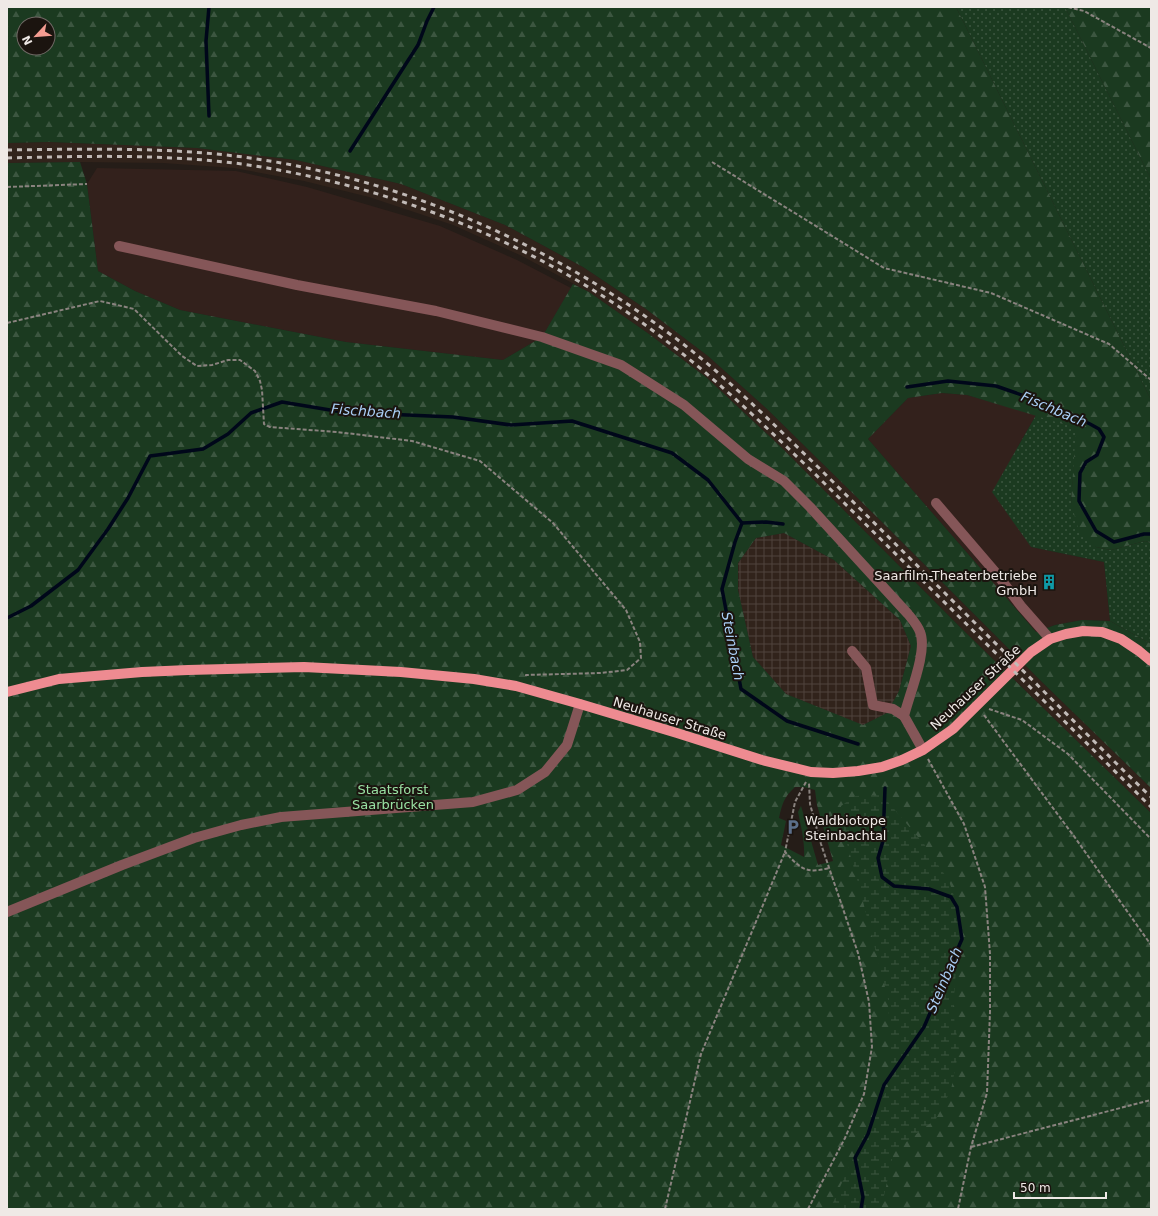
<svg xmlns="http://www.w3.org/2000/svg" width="1158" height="1216" font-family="'DejaVu Sans',sans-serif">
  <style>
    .commercial { fill: #33211c }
    .industrial { fill: url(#industrial-grid) }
    .built { fill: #31231b }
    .green { fill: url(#green-dots) }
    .forest { fill: url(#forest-firs); fill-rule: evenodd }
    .wetland { fill: url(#wetland-marsh) }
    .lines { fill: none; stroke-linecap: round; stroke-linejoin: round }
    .stream { stroke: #00071a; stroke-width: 3.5 }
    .path { stroke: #8a837f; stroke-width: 2; stroke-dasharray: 4 2; stroke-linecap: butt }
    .minor { stroke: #855658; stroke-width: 10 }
    .major { stroke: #ee8b91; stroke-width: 10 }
    .rail { stroke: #c1bab7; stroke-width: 3; stroke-dasharray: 5 5; stroke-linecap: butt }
    .labels { text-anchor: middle; stroke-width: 4; stroke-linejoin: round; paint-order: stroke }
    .poi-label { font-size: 13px; fill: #efe9e6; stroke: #1b140f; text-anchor: end }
    .street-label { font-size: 13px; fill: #efe9e6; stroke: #1b140f }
    .park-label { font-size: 13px; fill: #99e1a3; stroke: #1b140f }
    .water-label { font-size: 14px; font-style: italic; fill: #a9cef5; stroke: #1b140f }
  </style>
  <defs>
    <pattern id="industrial-grid" width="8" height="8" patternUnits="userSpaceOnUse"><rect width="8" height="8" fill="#31231b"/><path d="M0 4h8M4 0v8" fill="none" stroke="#4f433c"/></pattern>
    <pattern id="green-dots" width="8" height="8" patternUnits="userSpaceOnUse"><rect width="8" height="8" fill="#1b3a20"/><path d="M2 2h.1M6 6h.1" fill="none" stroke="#3c5640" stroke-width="1.8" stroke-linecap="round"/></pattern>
    <pattern id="forest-firs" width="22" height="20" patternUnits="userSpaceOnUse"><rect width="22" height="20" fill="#1b3a20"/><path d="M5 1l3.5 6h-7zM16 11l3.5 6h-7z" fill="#3c5640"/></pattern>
    <pattern id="wetland-marsh" width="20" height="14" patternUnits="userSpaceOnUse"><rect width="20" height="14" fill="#1b3a20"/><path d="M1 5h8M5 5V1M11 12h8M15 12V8" fill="none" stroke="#3c5640"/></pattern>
  </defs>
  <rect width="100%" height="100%" fill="#251d18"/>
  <g class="commercial">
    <polygon points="97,168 236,171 307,187 440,226 517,260 571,288 542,337 503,360 346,342 180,310 135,291 98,271 87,184"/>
    <polygon points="942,393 967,395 1036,415 1017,448 1031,547 1104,562 1110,621 1082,620 1055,625 1036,632 868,439 908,398"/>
  </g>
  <polygon class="industrial" points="784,533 834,560 900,620 911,646 899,691 887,714 862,725 786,694 753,657 738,590 738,563 756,538"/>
  <polygon class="built" points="49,142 197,148 296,160 401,184 505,225 583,267 646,309 708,356 766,408 882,522 1043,683 1151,788 1151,813 960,627 781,447 707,378 649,334 589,292 520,255 453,225 369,197 304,181 234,168 163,163 80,162 7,163 7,143"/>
  <g class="green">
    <polygon points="956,7 1065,7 1151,179 1151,400"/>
    <polygon points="1036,415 1077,428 1071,503 1096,547 1111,550 1145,541 1151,543 1151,644 1110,621 1104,562 1031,547 992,492"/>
  </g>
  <g class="forest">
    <path d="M7 7H956L1151 400V543L1145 541 1111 550 1096 547 1079 531 1071 503 1076 428 967 395 942 393 908 398 868 439 1036 632 1055 625 1082 620 1110 621 1151 644V788L1043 683 882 522 766 408 708 356 646 309 583 267 505 225 401 184 296 160 197 148 49 142 7 143ZM24 24H48V48H24Z"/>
    <polygon points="1065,7 1151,7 1151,179"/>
    <path d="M80 162 87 184 98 271 135 291 180 310 346 342 503 360 542 337 573 284 589 292 649 334 707 378 781 447 960 627 1151 813V1209H7V163ZM784 533 834 560 900 620 911 646 899 691 887 713 863 725 786 694 753 657 738 590V563L756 538ZM795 787H804L815 790 817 805 833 861 818 865 801 806 798 812C801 827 805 842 804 857L781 845 786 821 779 818C782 804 784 797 795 787Z"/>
  </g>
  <polygon class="wetland" points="882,795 924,844 949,881 963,923 956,969 953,1012 959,1049 951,1090 936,1119 894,1151 881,1209 830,1209 860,1143 892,1079 888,999 860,890 842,826 841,806 855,796"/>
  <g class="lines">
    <g class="stream">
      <polyline points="209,7 206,41 209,116"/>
      <polyline points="350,151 418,45 427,21 434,7"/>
      <polyline points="907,387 948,381 996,386 1053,406 1090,424 1099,429 1104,437 1097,455 1086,462 1080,473 1079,501 1096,531 1114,542 1144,534 1151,534"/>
      <polyline points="742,523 735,542 722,589 741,689 787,721 858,744"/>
      <polyline points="7,618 31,606 78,570 108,529 128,498 150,456 203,449 228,434 251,413 282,402 336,411 384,414 453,417 511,425 572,421 672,453 708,480 742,523 766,522 783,524"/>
      <polyline points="861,1209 863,1197 855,1158 868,1134 884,1085 924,1027 962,939 957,907 951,897 929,889 894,886 882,877 878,858 883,841 885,788"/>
    </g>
    <g class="path">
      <polyline points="1068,7 1084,11 1151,48"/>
      <polyline points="712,162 884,268 991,293 1109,344 1151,380"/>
      <polyline points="7,187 87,184"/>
      <polyline points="7,323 100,301 134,309 182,356 197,366 212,365 228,360 240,360 255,371 260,381 262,390 264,424 270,427 337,432 412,441 480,461 553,523 626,610 640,642 641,658 627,670 601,673 526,675 526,677"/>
      <polyline points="989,709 1022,720 1068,754 1151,839"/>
      <polyline points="984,715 1076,839 1151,945"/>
      <polyline points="928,759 964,824 985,887 990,954 990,1012 987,1093 971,1147 958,1209"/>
      <path d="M806 782 795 802 785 852C801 869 806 874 829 868"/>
      <polyline points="971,1147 1151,1100"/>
      <polyline points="665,1209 701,1054 785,852"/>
      <polyline points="808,1209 845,1138 864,1094 872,1047 869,1002 858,953 821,844 810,804 809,783"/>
    </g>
    <g class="minor">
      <path d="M119 246 297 285 436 311 542 337 621 365 684 405 748 459 784 481 810 507 908 614C912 619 918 626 920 632 928 651 909 695 904 716L923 750"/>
      <polyline points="936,503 996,573 1021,606 1050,639"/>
      <polyline points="852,651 866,668 873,705 893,709 904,716"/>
      <polyline points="7,912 122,865 194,838 241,825 281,817 473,802 517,790 545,772 567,745 580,704"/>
    </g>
    <polyline class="major" points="7,692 59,679 142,672 188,670 304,667 401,672 474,679 516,686 580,704 677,733 762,760 811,772 833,773 858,771 882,767 902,760 923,750 953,729 1031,652 1050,639 1066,634 1083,631 1102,632 1121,639 1139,651 1151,661"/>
    <g class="rail">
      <path d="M7 150C86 149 165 147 243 157 400 178 547 242 674 337 726 376 772 423 819 468L1125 772 1151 797"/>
      <path d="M7 158C85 156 164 154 242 164 396 186 552 249 674 347 724 386 769 430 815 474L1151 807"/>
    </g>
  </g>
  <defs>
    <symbol id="building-bare" viewBox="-9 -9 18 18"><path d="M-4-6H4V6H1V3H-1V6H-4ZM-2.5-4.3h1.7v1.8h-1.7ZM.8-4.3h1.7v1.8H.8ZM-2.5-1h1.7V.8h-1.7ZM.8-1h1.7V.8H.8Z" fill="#0f9aa8" stroke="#1b140f" stroke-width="2.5" paint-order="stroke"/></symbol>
    <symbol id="parking-bare" viewBox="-9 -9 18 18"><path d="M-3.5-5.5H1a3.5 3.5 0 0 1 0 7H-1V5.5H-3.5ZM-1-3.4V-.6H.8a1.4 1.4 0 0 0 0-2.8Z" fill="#5c6f8a" stroke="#1b140f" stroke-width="2.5" paint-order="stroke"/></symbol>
  </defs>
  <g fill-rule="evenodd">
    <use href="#building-bare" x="1038" y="571" width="22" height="22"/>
    <use href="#parking-bare" x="782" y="816" width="22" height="22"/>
  </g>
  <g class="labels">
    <g class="poi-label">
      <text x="1037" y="580">Saarfilm-Theaterbetriebe<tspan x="1037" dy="15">GmbH</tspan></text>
      <text x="805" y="825" text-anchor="start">Waldbiotope<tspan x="805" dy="15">Steinbachtal</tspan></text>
    </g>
    <g class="street-label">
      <text transform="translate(975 687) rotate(-43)" y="5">Neuhauser Straße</text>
      <text transform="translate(670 718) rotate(17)" y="5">Neuhauser Straße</text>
    </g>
    <g class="park-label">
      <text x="393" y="794">Staatsforst<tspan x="393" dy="15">Saarbrücken</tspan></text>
    </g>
    <g class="water-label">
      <text transform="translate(1054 409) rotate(23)" y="5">Fischbach</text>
      <text transform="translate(366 411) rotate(4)" y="5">Fischbach</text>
      <text transform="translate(733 646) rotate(79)" y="5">Steinbach</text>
      <text transform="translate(944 980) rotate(-67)" y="5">Steinbach</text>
    </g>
  </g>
  <rect width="1158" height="1216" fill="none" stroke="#efe9e6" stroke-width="16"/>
  <g transform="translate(36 36) rotate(244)"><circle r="19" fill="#1b140f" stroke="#706965"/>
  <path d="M0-3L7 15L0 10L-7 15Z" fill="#f59c91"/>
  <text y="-6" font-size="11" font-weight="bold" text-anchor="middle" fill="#efe9e6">N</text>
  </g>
  <path d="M1014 1192v6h92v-6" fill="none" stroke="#efe9e6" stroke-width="2"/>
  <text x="1020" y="1192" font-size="12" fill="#efe9e6" stroke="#1b140f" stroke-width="3" paint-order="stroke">50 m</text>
</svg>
